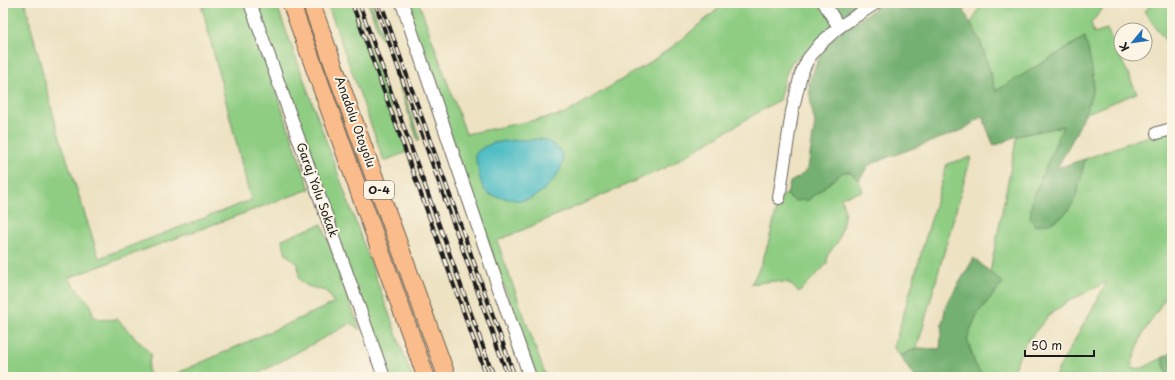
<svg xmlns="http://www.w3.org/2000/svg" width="1175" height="380" font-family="'Playpen Sans',sans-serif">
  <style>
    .green { fill: #8fcd83; stroke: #567450; fill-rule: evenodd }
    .forest { fill: #73b071; stroke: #486646 }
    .water { fill: #4fbdc5; stroke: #366c70 }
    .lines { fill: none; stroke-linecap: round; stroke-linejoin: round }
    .minor-casing { stroke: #656156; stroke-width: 14 }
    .highway-casing { stroke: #656156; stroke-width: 19 }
    .minor { stroke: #fff; stroke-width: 12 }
    .highway { stroke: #fabc8b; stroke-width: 17 }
    .rail-casing { stroke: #1c1c1c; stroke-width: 4 }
    .rail { stroke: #fcf5e5; stroke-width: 2.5; stroke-dasharray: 8; stroke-linecap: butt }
    .labels { text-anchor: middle; stroke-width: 4; stroke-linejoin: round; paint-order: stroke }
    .shield { fill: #fcf5e5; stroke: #5f5d58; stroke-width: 1 }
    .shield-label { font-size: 11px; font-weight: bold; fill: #1c1c1c }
    .street-label { font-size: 12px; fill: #1c1c1c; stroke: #fcf5e5 }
  </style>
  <rect width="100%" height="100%" fill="#fcf5e5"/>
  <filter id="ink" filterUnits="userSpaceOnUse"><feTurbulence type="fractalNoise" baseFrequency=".025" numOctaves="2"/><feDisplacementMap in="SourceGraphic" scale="8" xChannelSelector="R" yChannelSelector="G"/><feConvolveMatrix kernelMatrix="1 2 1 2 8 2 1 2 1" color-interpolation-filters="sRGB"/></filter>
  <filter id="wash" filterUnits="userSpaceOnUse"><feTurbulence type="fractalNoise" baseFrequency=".012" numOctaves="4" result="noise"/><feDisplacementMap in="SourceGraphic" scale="16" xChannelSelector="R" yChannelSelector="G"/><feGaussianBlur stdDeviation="0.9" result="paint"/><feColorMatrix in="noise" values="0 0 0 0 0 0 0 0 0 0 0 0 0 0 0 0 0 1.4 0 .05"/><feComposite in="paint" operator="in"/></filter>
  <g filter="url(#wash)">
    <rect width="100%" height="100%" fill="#ede2c2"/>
    <g class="green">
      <polygon points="3,3 25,3 56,125 99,258 251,200 246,181 201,3 245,3 310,189 68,278 91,305 93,316 103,320 117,319 151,354 148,368 149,377 3,377"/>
      <polygon points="252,3 276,3 412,377 388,377"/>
      <polygon points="327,3 353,3 407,152 384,161"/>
      <polygon points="368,3 371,3 384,37 381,38"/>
      <path d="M402 3H419L466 134 565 114 649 63 676 44 725 3H824L839 27 812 46 791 63 784 79 779 100 665 168 497 241 546 377H537ZM541 139 563 162C555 180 544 193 526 200L493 143Z"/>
      <polygon points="982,3 1107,3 1091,23 1094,33 1107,29 1137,93 1084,114 1093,88 1085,37 996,91 981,43 971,23"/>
      <polygon points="1154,3 1165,3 1172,12 1172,50 1144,11"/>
      <polygon points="394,71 396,71 420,140 418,141"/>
      <polygon points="1064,126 1032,200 1077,191 1085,159 1133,141 1172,129 1172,287 1142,335 1132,363 1133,369 1143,368 1162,358 1168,377 1054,377 1107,282 1067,302 1051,313 1025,344 1010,377 983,377 975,364 967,339 977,314 1003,283 990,272 1017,136"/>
      <polygon points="971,157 917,348 900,356 894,347 947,164"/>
      <path d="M843 172H850L859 180 863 191 841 197 845 211 842 227 838 241 827 256V264L799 292 789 283 773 281 751 284C767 258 772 228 779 198L787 194V195L808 200Z"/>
      <polygon points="322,224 360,330 351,323 252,377 169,377 334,303 326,291 307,286 299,279 298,264 286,254 282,239"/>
    </g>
    <g class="forest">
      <polygon points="829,3 868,3 840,22"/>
      <path d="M883 3H962L965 13 981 43 996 91 1085 37C1088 49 1095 76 1093 89 1087 115 1070 144 1057 168L1085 159C1080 180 1077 213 1054 221 1048 224 1041 224 1035 226L1030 218 1032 200 1063 126 1017 136 994 146 982 116 963 130 889 157 869 165 859 180 850 172H843L808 200 795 201 787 195 790 182 799 177 808 168 815 123 811 106 809 82 819 57 829 41 845 29Z"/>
      <polygon points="974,258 1003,283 977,314 967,339 975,364 983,377 914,377 900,356 917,348 940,349 942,325 946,305"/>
      <polygon points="1172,352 1172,377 1168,377 1162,358"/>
    </g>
    <path class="water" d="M541 139C550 141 562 148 563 158 565 173 539 197 526 200 519 201 512 200 505 198 499 197 491 196 487 193 480 188 477 164 475 155 487 137 522 141 541 139Z"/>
  </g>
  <g filter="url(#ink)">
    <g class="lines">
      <defs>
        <g id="minor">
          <polyline points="250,3 384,377"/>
          <polyline points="402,3 497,283 530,377"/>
          <polyline points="824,3 839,27 876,3"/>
          <polyline points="1157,133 1172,129"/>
          <polyline points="779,198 792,112 801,74 808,59 820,44 839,27"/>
        </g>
        <g id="highway">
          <polyline points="291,3 426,377"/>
          <polyline points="311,3 447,377"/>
        </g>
      </defs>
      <use href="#minor" class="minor-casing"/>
      <use href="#highway" class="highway-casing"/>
      <use href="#minor" class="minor"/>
      <use href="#highway" class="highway"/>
      <defs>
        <g id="rail">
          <polyline points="352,3 487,377"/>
          <polyline points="359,3 494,377"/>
          <polyline points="375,3 508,377"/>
          <polyline points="381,3 515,377"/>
        </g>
      </defs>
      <use href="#rail" class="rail-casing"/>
      <use href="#rail" class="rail"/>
    </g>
  </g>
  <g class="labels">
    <rect class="shield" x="364" y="181" width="30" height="18" rx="3"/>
    <g class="shield-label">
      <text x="379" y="194">O-4</text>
    </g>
    <g class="street-label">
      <text transform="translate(355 122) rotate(70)" y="4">Anadolu Otoyolu</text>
      <text transform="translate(317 190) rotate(70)" y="4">Garaj Yolu Sokak</text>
    </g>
  </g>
  <rect width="1175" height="380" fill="none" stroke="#fcf5e5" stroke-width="16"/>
  <g transform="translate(1133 42) rotate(241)"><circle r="19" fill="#fcf5e5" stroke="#a29e95"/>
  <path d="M0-3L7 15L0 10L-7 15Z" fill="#1f6fb2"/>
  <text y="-6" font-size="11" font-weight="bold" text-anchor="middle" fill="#1c1c1c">K</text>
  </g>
  <path d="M1025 350v6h69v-6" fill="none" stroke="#1c1c1c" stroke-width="2"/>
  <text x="1031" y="350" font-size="12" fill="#1c1c1c" stroke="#fcf5e5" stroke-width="3" paint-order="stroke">50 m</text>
</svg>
